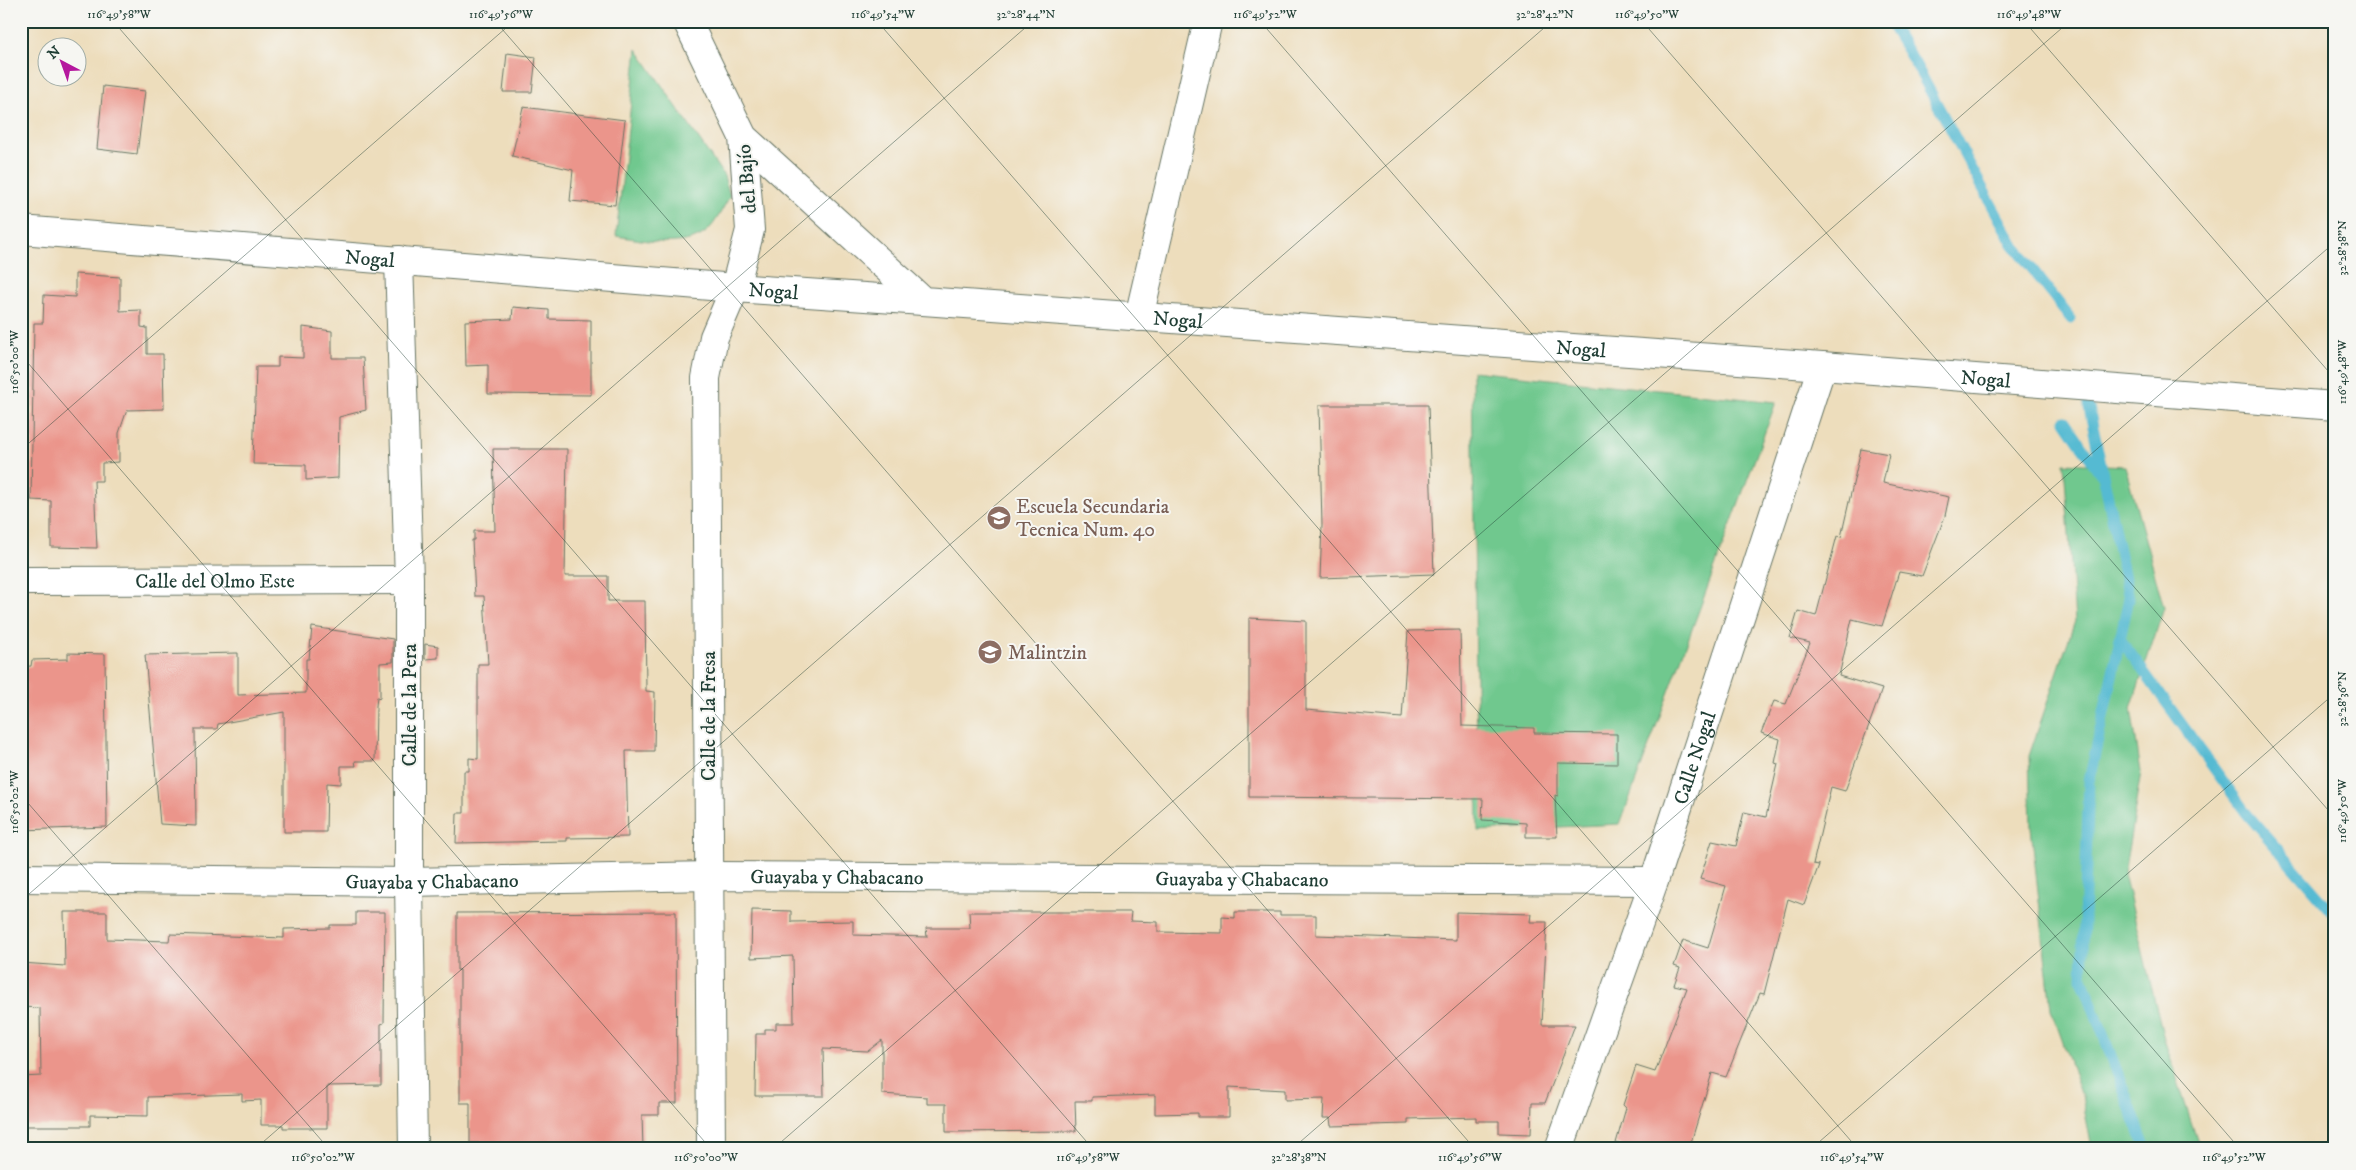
<svg xmlns="http://www.w3.org/2000/svg" width="2356" height="1170" font-family="'IM FELL DW Pica',serif">
  <style>
    .green { fill: #70c88e; stroke: #488261 }
    .lines { fill: none; stroke-linecap: round; stroke-linejoin: round }
    .stream { stroke: #54bad2; stroke-width: 11 }
    .building { fill: #eb958b }
    .minor-casing { stroke: #677564; stroke-width: 30 }
    .tertiary-casing { stroke: #677564; stroke-width: 30 }
    .minor { stroke: #fff; stroke-width: 28 }
    .tertiary { stroke: #fff; stroke-width: 28 }
    .ticks { fill: none; stroke: #1f3d34; stroke-width: 1; stroke-opacity: 0.45 }
    .labels { text-anchor: middle; stroke-width: 4; stroke-linejoin: round; paint-order: stroke }
    .street-label { font-size: 20px; fill: #1f3d34; stroke: #f6f6f2 }
    .education-label { font-size: 20px; fill: #785e54; stroke: #f6f6f2; text-anchor: start }
    .neatline { fill: none; stroke: #1f3d34; stroke-width: 2 }
    .ticks-label { font-size: 12px; text-anchor: middle; fill: #1f3d34 }
  </style>
  <rect width="100%" height="100%" fill="#f6f6f2"/>
  <filter id="ink" filterUnits="userSpaceOnUse"><feTurbulence type="fractalNoise" baseFrequency=".02" numOctaves="2"/><feDisplacementMap in="SourceGraphic" scale="10" xChannelSelector="R" yChannelSelector="G"/><feConvolveMatrix kernelMatrix="1 2 1 2 8 2 1 2 1" color-interpolation-filters="sRGB"/></filter>
  <filter id="wash" filterUnits="userSpaceOnUse"><feTurbulence type="fractalNoise" baseFrequency=".0096" numOctaves="4" result="noise"/><feDisplacementMap in="SourceGraphic" scale="20" xChannelSelector="R" yChannelSelector="G"/><feGaussianBlur stdDeviation="1.12" result="paint"/><feColorMatrix in="noise" values="0 0 0 0 0 0 0 0 0 0 0 0 0 0 0 0 0 1.4 0 .05"/><feComposite in="paint" operator="in"/></filter>
  <g filter="url(#wash)">
    <rect width="100%" height="100%" fill="#edddbc"/>
    <g class="green">
      <path d="M637 49 724 176 730 196C722 209 714 229 700 236 676 248 642 240 616 236Z"/>
      <polygon points="1472,371 1776,402 1620,824 1478,831"/>
      <polygon points="2064,463 2125,466 2164,608 2131,708 2141,772 2124,874 2164,1039 2200,1149 2092,1149 2082,1096 2051,1009 2031,828 2029,756 2075,621"/>
    </g>
    <g class="lines">
      <g class="stream">
        <polyline points="1889,21 1916,65 2013,244 2071,319"/>
        <polyline points="2088,403 2129,598 2089,781 2082,978 2146,1149"/>
        <polyline points="2065,421 2100,473"/>
        <polyline points="2120,639 2247,814 2335,915"/>
      </g>
    </g>
    <g id="blocks">
      <g class="building">
        <polygon points="507,53 536,57 532,92 503,92"/>
        <polygon points="103,86 145,91 137,154 97,149"/>
        <polygon points="523,107 625,120 615,205 570,201 573,170 512,156"/>
        <polygon points="75,274 120,277 120,311 141,310 141,327 147,328 147,354 163,354 164,409 127,410 119,433 119,462 102,463 102,481 94,481 97,548 51,547 51,501 31,500 34,323 43,323 44,295 75,297"/>
        <polygon points="513,307 549,310 549,319 591,320 591,395 488,394 488,365 466,366 465,321 512,319"/>
        <polygon points="303,327 332,331 332,358 363,358 366,410 339,417 338,478 306,480 306,465 253,464 256,367 278,367 278,357 303,358"/>
        <polygon points="1319,405 1428,405 1434,574 1320,578 1322,525"/>
        <polygon points="493,449 567,449 565,576 608,576 608,601 645,601 646,691 655,692 654,751 626,751 628,837 567,838 567,841 456,843 457,813 464,813 464,771 469,771 469,758 478,759 478,664 488,664 484,596 475,596 472,540 474,540 474,531 495,531"/>
        <polygon points="1861,449 1889,454 1883,483 1949,497 1945,516 1922,576 1899,572 1882,626 1852,619 1839,676 1882,689 1845,791 1831,787 1813,864 1819,865 1804,905 1788,899 1764,994 1760,993 1726,1077 1712,1073 1689,1149 1634,1149 1616,1143 1626,1108 1623,1105 1636,1066 1655,1072 1687,988 1674,985 1680,968 1674,966 1683,940 1708,948 1726,886 1700,879 1712,841 1736,846 1744,812 1766,817 1778,764 1775,763 1780,739 1761,733 1774,701 1786,704 1810,643 1790,638 1798,611 1816,616 1837,536 1841,537"/>
        <polygon points="1249,618 1306,621 1306,710 1402,718 1408,631 1460,630 1462,726 1534,728 1534,733 1617,734 1617,764 1558,763 1558,796 1555,795 1557,837 1526,837 1526,823 1482,820 1483,799 1249,797"/>
        <polygon points="312,627 393,639 393,662 380,663 380,698 377,697 376,706 375,761 355,761 356,766 341,766 341,784 327,783 326,832 284,832 284,712 218,724 217,729 195,729 196,826 160,824 145,655 238,653 238,695 306,693 306,659 309,659"/>
        <polygon points="425,644 438,646 438,658 425,659"/>
        <polygon points="68,653 105,654 107,827 21,830 21,667 31,666 32,660 68,659"/>
        <polygon points="752,910 791,911 791,922 853,921 853,935 927,937 926,928 970,928 969,912 1131,912 1130,921 1158,922 1158,932 1222,933 1222,917 1235,918 1235,912 1280,912 1280,915 1316,915 1316,935 1456,940 1456,912 1531,914 1530,922 1547,922 1542,1025 1575,1025 1545,1103 1532,1103 1531,1134 1499,1133 1499,1121 1476,1121 1476,1117 1408,1119 1408,1124 1331,1126 1330,1118 1323,1118 1324,1099 1285,1100 1285,1090 1229,1087 1229,1117 1198,1117 1198,1113 1155,1114 1155,1095 1092,1097 1092,1101 1075,1101 1076,1131 946,1132 946,1104 927,1104 927,1097 882,1094 882,1040 868,1051 823,1049 824,1096 755,1096 756,1034 765,1034 765,1029 776,1029 776,1023 794,1023 793,956 751,958"/>
        <polygon points="64,912 107,912 107,939 169,941 170,934 284,938 284,929 330,928 330,925 356,925 356,912 385,912 384,1023 381,1024 381,1085 327,1086 327,1128 283,1128 283,1125 261,1125 261,1100 242,1101 242,1094 148,1097 148,1116 90,1115 90,1126 21,1126 21,1077 41,1076 40,1008 21,1007 21,963 65,966"/>
        <polygon points="676,912 677,1103 659,1103 659,1115 642,1115 643,1149 479,1149 479,1143 470,1143 470,1103 460,1103 460,970 457,970 457,913"/>
      </g>
    </g>
  </g>
  <g filter="url(#ink)">
    <use href="#blocks" fill-opacity="0" stroke="#677564" stroke-width="1"/>
    <g class="lines">
      <defs>
        <g id="minor">
          <path id="s1" d="M21 230 735 288 923 301"/>
          <polyline points="399,260 409,580 409,882 413,1149"/>
          <polyline points="1139,317 1208,21"/>
          <path id="s2" d="M21 581 409 580"/>
          <path id="s3" d="M21 878 409 882 710 876 1654 881"/>
          <polyline points="711,1149 706,378 714,337 735,288 750,230 743,137"/>
          <path id="s4" d="M1559 1149 1654 881 1822 366"/>
        </g>
        <g id="tertiary">
          <path id="s5" d="M687 21 743 137 923 301 1822 366 2335 406"/>
        </g>
      </defs>
      <use href="#minor" class="minor-casing"/>
      <use href="#tertiary" class="tertiary-casing"/>
      <use href="#minor" class="minor"/>
      <use href="#tertiary" class="tertiary"/>
    </g>
  </g>
  <path class="ticks" d="M113 21 1093 1149M495 21 1475 1149M877 21 1858 1149M1260 21 2240 1149M1642 21 2335 818M2024 21 2335 379M21 355 711 1149M21 450 514 21M21 795 329 1149M21 901 1033 21M255 1149 1552 21M773 1149 2070 21M1292 1149 2335 242M1811 1149 2335 693M2329 1149 2335 1144"/>
  <defs>
    <symbol id="school-disc" viewBox="-11 -11 22 22"><circle r="9.5" fill="#8d6e63" stroke="#f6f6f2"/><path d="M0-5L7-2L0 1L-7-2ZM-4 1L0 2.5L4 1V4Q0 6-4 4Z" fill="#fff"/></symbol>
  </defs>
  <g fill-rule="evenodd">
    <use href="#school-disc" x="985" y="504" width="28" height="28"/>
    <use href="#school-disc" x="976" y="638" width="28" height="28"/>
  </g>
  <g class="labels">
    <g class="street-label">
      <text transform="translate(746 179) rotate(-95)" y="7">del Bajío</text>
      <text dy="7" stroke="none"><textPath href="#s1" startOffset="350">Nogal</textPath></text>
      <text dy="7" stroke="none"><textPath href="#s1" startOffset="755">Nogal</textPath></text>
      <text dy="7" stroke="none"><textPath href="#s5" startOffset="628">Nogal</textPath></text>
      <text dy="7" stroke="none"><textPath href="#s5" startOffset="1032">Nogal</textPath></text>
      <text dy="7" stroke="none"><textPath href="#s5" startOffset="1438">Nogal</textPath></text>
      <text dy="7" stroke="none"><textPath href="#s2" startOffset="194">Calle del Olmo Este</textPath></text>
      <text transform="translate(409 705) rotate(-90)" y="7">Calle de la Pera</text>
      <text transform="translate(708 716) rotate(-90)" y="7">Calle de la Fresa</text>
      <text dy="7" stroke="none"><textPath href="#s4" startOffset="414">Calle Nogal</textPath></text>
      <text dy="7" stroke="none"><textPath href="#s3" startOffset="816">Guayaba y Chabacano</textPath></text>
      <text dy="7" stroke="none"><textPath href="#s3" startOffset="1221">Guayaba y Chabacano</textPath></text>
      <text dy="7" stroke="none"><textPath href="#s3" startOffset="411">Guayaba y Chabacano</textPath></text>
    </g>
    <g class="education-label">
      <text x="1016" y="513">Escuela Secundaria<tspan x="1016" dy="23">Tecnica Num. 40</tspan></text>
      <text x="1008" y="659">Malintzin</text>
    </g>
  </g>
  <rect width="2356" height="1170" fill="none" stroke="#f6f6f2" stroke-width="55"/>
  <g transform="translate(62 62) rotate(319)"><circle r="24" fill="#f6f6f2" stroke="#a0aca6"/>
  <path d="M0-4L9 19L0 12L-9 19Z" fill="#b5179e"/>
  <text y="-8" font-size="14" font-weight="bold" text-anchor="middle" fill="#1f3d34">N</text>
  </g>
  <rect x="28" y="28" width="2300" height="1114" class="neatline"/>
  <g class="ticks-label">
    <text x="119" y="18">116°49'58"W</text>
    <text x="501" y="18">116°49'56"W</text>
    <text x="883" y="18">116°49'54"W</text>
    <text x="1026" y="18">32°28'44"N</text>
    <text x="1265" y="18">116°49'52"W</text>
    <text x="1545" y="18">32°28'42"N</text>
    <text x="1647" y="18">116°49'50"W</text>
    <text x="2029" y="18">116°49'48"W</text>
    <text transform="translate(2342 248) rotate(-90)" y="4">32°28'38"N</text>
    <text transform="translate(14 362) rotate(-90)" y="4">116°50'00"W</text>
    <text transform="translate(2342 372) rotate(-90)" y="4">116°49'48"W</text>
    <text transform="translate(2342 699) rotate(-90)" y="4">32°28'36"N</text>
    <text transform="translate(14 802) rotate(-90)" y="4">116°50'02"W</text>
    <text transform="translate(2342 811) rotate(-90)" y="4">116°49'50"W</text>
    <text x="323" y="1161">116°50'02"W</text>
    <text x="706" y="1161">116°50'00"W</text>
    <text x="1088" y="1161">116°49'58"W</text>
    <text x="1299" y="1161">32°28'38"N</text>
    <text x="1470" y="1161">116°49'56"W</text>
    <text x="1852" y="1161">116°49'54"W</text>
    <text x="2234" y="1161">116°49'52"W</text>
  </g>
</svg>
